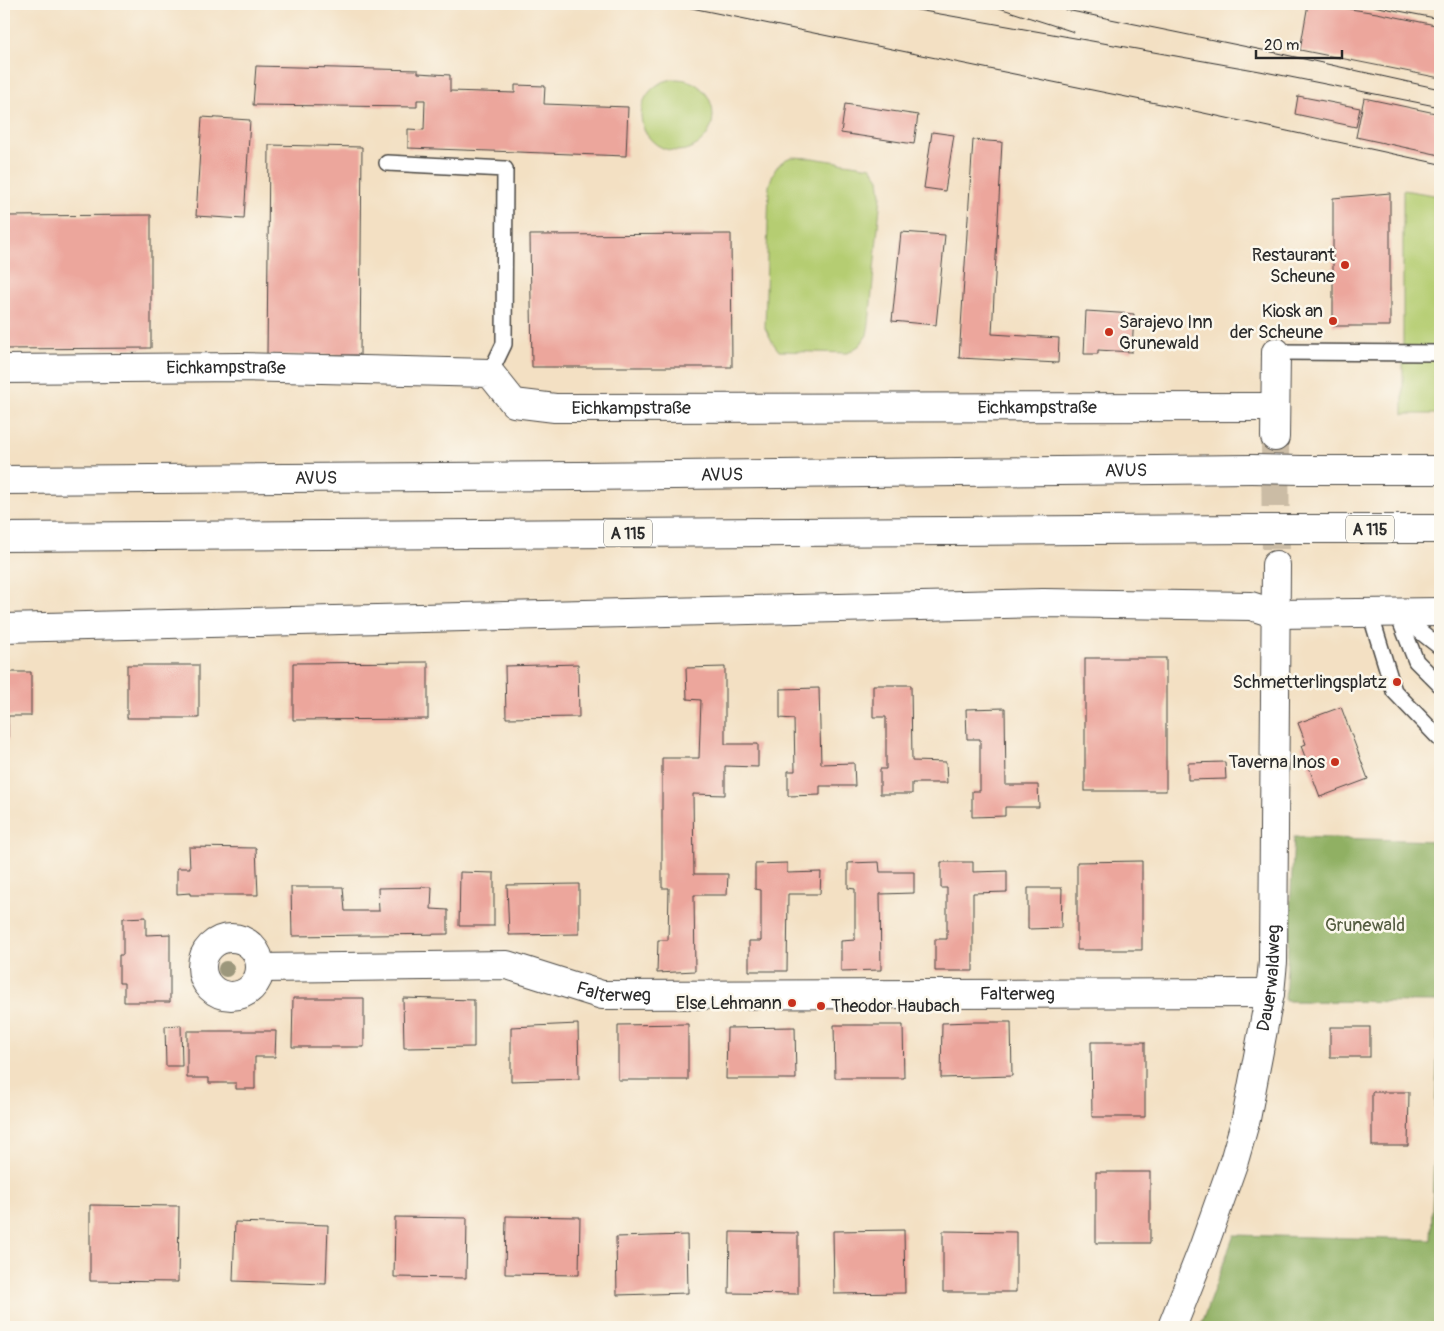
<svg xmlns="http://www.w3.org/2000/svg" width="1444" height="1331" font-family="Pangolin,sans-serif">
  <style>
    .green { fill: #b5cd72; stroke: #707c4e }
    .forest { fill: #90b064; stroke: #5e6e48 }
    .building { fill: #eca69c }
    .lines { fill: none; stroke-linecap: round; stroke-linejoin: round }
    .minor-tunnel { stroke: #cbbca5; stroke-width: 28; stroke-dasharray: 28 14; stroke-linecap: butt }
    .service-casing { stroke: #494642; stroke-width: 18 }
    .minor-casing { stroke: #494642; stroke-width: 30 }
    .tertiary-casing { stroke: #494642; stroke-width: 30 }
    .motorway-casing { stroke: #494642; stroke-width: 30 }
    .service { stroke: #fff; stroke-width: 15 }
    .minor { stroke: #fff; stroke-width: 28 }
    .tertiary { stroke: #fff; stroke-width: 28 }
    .motorway { stroke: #fff; stroke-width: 28 }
    .tram { stroke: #2b2b2b; stroke-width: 1 }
    .motorway-bridge-casing { stroke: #494642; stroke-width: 30; stroke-linecap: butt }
    .motorway-bridge { stroke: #fff; stroke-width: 28 }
    .tree { fill: #9c977b }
    .poi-dot { fill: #c8321e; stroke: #fbf7ec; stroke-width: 2 }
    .labels { text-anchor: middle; stroke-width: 5; stroke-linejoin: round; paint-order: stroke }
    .shield { fill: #fbf7ec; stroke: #696865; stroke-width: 1 }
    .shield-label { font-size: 16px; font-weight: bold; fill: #2b2b2b }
    .poi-label { font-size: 18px; fill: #2b2b2b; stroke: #fbf7ec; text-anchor: end }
    .street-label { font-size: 18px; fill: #2b2b2b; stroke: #fbf7ec }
    .park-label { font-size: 18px; fill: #545c40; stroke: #fbf7ec }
  </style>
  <rect width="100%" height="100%" fill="#fbf7ec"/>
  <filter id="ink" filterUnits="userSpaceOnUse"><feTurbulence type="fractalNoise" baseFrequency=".02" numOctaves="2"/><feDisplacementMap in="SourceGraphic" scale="10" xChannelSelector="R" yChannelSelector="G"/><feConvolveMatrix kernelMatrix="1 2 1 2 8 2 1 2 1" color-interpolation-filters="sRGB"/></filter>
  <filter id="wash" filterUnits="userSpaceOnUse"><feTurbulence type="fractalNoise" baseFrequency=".0096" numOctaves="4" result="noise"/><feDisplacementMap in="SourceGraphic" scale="20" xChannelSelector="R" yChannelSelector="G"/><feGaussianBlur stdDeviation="1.12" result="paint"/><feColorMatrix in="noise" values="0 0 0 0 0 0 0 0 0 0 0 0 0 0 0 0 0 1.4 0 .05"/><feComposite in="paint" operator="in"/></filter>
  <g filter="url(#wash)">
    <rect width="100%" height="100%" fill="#f3e0c3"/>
    <g class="green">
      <circle cx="677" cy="115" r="36"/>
      <path d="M791 157 812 158 871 167 879 179 881 195 869 324 867 335 860 345 848 353 779 351 773 343 765 328 769 186C773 172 776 163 791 157Z"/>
      <polygon points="1403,190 1440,196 1440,414 1403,414"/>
    </g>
    <polygon class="forest" points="1294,837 1440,841 1440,1327 1200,1327 1234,1235 1431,1240 1439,1002 1285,1001"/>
    <g id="blocks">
      <g class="building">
        <polygon points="1308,4 1317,4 1377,13 1440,26 1440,78 1300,50"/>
        <polygon points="256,66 418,70 418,73 450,75 450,91 515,93 515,85 545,86 544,104 628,107 626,156 408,148 408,129 424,130 425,100 417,100 417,107 253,105"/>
        <polygon points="1298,96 1360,108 1356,127 1295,114"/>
        <polygon points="1364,98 1440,114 1440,155 1356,137"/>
        <polygon points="845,104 918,115 914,144 841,133"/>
        <polygon points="202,117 250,120 244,219 196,216"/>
        <polygon points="932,132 954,135 945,191 924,188"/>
        <polygon points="973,140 1002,142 992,334 1059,338 1058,363 959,358"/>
        <polygon points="269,145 362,147 360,355 267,355"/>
        <polygon points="1390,193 1390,326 1333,326 1333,198"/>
        <polygon points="151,215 151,348 4,349 4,216"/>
        <polygon points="901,232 945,235 936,325 892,321"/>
        <polygon points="731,234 732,367 532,367 530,235"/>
        <polygon points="1086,311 1134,314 1132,352 1098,350 1098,354 1084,354"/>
        <rect x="1085" y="658" width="81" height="133"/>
        <polygon points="428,662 428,719 293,720 293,663"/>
        <polygon points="578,664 579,717 506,718 505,666"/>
        <rect x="127" y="665" width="72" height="53"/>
        <polygon points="725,667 725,744 758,744 758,767 725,766 725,795 693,794 694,874 728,874 727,895 694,895 695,971 657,973 658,940 668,940 669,888 662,888 662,758 699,758 701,700 687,699 686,668"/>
        <polygon points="4,672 31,672 31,716 8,716 8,740 4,740"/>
        <polygon points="873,685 911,685 912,761 946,762 947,783 912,783 912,794 880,794 880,769 886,769 886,717 873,717"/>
        <polygon points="819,688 821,764 854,763 855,786 820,786 820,795 788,796 788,771 795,771 794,719 780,718 780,689"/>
        <polygon points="1341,707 1368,779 1320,797 1301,746 1306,744 1298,723"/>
        <polygon points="1005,708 1006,785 1038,785 1039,807 1005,807 1005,816 972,817 972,791 980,791 980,739 967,739 966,709"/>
        <polygon points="1225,762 1226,779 1188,780 1188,763"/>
        <polygon points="189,847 256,848 258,895 190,895 190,893 177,894 177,868 190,868"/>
        <polygon points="1142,861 1142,950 1077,950 1077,862"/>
        <polygon points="879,862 880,872 914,872 914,893 880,894 881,970 841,971 841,941 855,940 855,889 848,888 848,863"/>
        <polygon points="941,862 973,862 973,872 1007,871 1007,892 973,893 973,971 935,971 935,939 947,939 947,888 941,888"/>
        <polygon points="787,863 787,873 821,872 820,894 788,894 787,971 749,971 749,941 761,941 761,890 755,889 755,864"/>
        <polygon points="460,872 494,873 494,926 459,926"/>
        <polygon points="579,884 579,934 509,935 507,885"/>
        <polygon points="291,887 343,887 345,911 379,911 378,888 432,887 431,909 448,910 448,934 292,936"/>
        <polygon points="1028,888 1062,888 1061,928 1028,929"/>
        <polygon points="146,917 146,935 170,934 170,1002 124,1002 124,983 119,983 119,955 123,955 123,918"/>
        <polygon points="293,998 364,998 364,1047 292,1047"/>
        <polygon points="403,998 474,1000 474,1047 404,1048"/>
        <polygon points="975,1022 1011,1022 1012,1076 941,1078 942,1023"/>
        <polygon points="578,1024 579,1079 511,1081 511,1027"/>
        <polygon points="688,1024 688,1080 618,1080 618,1025"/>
        <polygon points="181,1025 182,1066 166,1066 165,1026"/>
        <polygon points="834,1025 903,1025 904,1078 835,1078"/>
        <polygon points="795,1027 796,1079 726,1079 727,1028"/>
        <rect x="1330" y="1027" width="40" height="30"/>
        <polygon points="187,1031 276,1031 275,1057 255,1057 255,1089 236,1089 236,1083 209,1083 209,1078 187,1078"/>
        <polygon points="1091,1042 1145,1042 1145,1117 1092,1117"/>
        <polygon points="1372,1092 1409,1092 1408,1146 1372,1146"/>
        <rect x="1096" y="1172" width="54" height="71"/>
        <polygon points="90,1205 179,1206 178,1282 90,1281"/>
        <polygon points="506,1216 580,1217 579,1275 505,1274"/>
        <polygon points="395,1217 467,1218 466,1278 394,1277"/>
        <polygon points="235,1222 328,1225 326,1284 233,1281"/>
        <polygon points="904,1230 905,1293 834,1294 833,1231"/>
        <polygon points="943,1231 1016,1232 1016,1292 943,1292"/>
        <polygon points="730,1232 798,1233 798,1294 729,1293"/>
        <polygon points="687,1235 688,1293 617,1295 616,1237"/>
      </g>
    </g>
  </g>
  <g filter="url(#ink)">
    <use href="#blocks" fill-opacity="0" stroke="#494642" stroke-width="1"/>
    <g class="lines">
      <polyline class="minor-tunnel" points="1275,437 1276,565"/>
      <defs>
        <g id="service">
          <polyline points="387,163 505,169 504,344 490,373"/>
          <polyline points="1276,352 1440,353"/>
          <polyline points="1370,613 1394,691 1440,739"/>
          <polyline points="1397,613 1416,661 1440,685"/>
          <polyline points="1398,614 1440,647"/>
        </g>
        <g id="minor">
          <path id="s1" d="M4 369 241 367 490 373 514 403 555 408 1275 407"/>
          <polyline points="1275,437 1276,352"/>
          <circle cx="231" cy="967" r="29"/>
          <path id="s2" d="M260 968 507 965 602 995 1270 993"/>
          <path id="s3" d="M1172 1327 1202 1251 1234 1161 1246 1119 1270 993 1273 962 1276 565"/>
        </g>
        <polyline id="tertiary" points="4,628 1043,603 1251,606 1276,614 1440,612"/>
        <g id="motorway">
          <polyline points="1301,470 1440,470"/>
          <path id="s4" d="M4 480 578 476 1252 469"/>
          <polyline points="1300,529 1440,529"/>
          <polyline points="4,537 1253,529"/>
        </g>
      </defs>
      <use href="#service" class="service-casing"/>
      <use href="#minor" class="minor-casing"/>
      <use href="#tertiary" class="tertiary-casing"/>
      <use href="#motorway" class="motorway-casing"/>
      <use href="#service" class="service"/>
      <use href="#minor" class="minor"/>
      <use href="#tertiary" class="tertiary"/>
      <use href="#motorway" class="motorway"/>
      <g class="tram">
        <polyline points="672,4 1185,109 1440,164"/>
        <polyline points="884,4 1260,71 1440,107"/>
        <polyline points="987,4 1074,32"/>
        <polyline points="1037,4 1277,53 1440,89"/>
        <polyline points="1363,4 1440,19"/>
      </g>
      <defs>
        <g id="motorway-bridge">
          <polyline points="1252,469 1301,470"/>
          <polyline points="1253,529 1300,529"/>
        </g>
      </defs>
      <use href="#motorway-bridge" class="motorway-bridge-casing"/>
      <use href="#motorway-bridge" class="motorway-bridge"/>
    </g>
    <circle class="tree" cx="226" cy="969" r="8"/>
  </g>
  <g class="poi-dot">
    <circle cx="1345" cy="265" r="5"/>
    <circle cx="1333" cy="321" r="5"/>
    <circle cx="1109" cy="332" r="5"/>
    <circle cx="1397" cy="682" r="5"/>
    <circle cx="1335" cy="762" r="5"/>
    <circle cx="792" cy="1003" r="5"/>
    <circle cx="821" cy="1006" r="5"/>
  </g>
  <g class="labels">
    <g class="shield">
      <rect x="1346" y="515.5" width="48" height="27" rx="4"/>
      <rect x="604" y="519.5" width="48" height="27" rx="4"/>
    </g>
    <g class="shield-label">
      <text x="1370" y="535">A 115</text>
      <text x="628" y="539">A 115</text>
    </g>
    <g class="poi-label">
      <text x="1335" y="261">Restaurant<tspan x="1335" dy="21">Scheune</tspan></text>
      <text x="1323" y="317">Kiosk an<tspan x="1323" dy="21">der Scheune</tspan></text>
      <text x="1119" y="328" text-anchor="start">Sarajevo Inn<tspan x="1119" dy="21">Grunewald</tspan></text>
      <text x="1387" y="688">Schmetterlingsplatz</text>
      <text x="1325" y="768">Taverna Inos</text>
      <text x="782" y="1009">Else Lehmann</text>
      <text x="831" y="1012" text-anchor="start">Theodor Haubach</text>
    </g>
    <g class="street-label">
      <text dy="6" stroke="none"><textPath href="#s1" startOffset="222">Eichkampstraße</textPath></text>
      <text dy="6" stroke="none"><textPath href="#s1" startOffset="1048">Eichkampstraße</textPath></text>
      <text dy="6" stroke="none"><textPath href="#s1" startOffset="642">Eichkampstraße</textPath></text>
      <text dy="6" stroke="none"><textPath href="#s4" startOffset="1122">AVUS</textPath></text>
      <text dy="6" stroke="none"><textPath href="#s4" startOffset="718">AVUS</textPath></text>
      <text dy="6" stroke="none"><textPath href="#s4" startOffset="312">AVUS</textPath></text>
      <text dy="6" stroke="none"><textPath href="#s3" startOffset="364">Dauerwaldweg</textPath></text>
      <text dy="6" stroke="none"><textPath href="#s2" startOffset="358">Falterweg</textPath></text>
      <text dy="6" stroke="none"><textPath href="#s2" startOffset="762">Falterweg</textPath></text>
    </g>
    <g class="park-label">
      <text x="1365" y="931">Grunewald</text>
    </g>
  </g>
  <rect width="1444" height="1331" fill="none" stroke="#fbf7ec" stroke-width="20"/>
  <path d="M1256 50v8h86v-8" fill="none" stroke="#2b2b2b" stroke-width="2.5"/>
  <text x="1264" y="50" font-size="15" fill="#2b2b2b" stroke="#fbf7ec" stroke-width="4" paint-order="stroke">20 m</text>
</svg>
